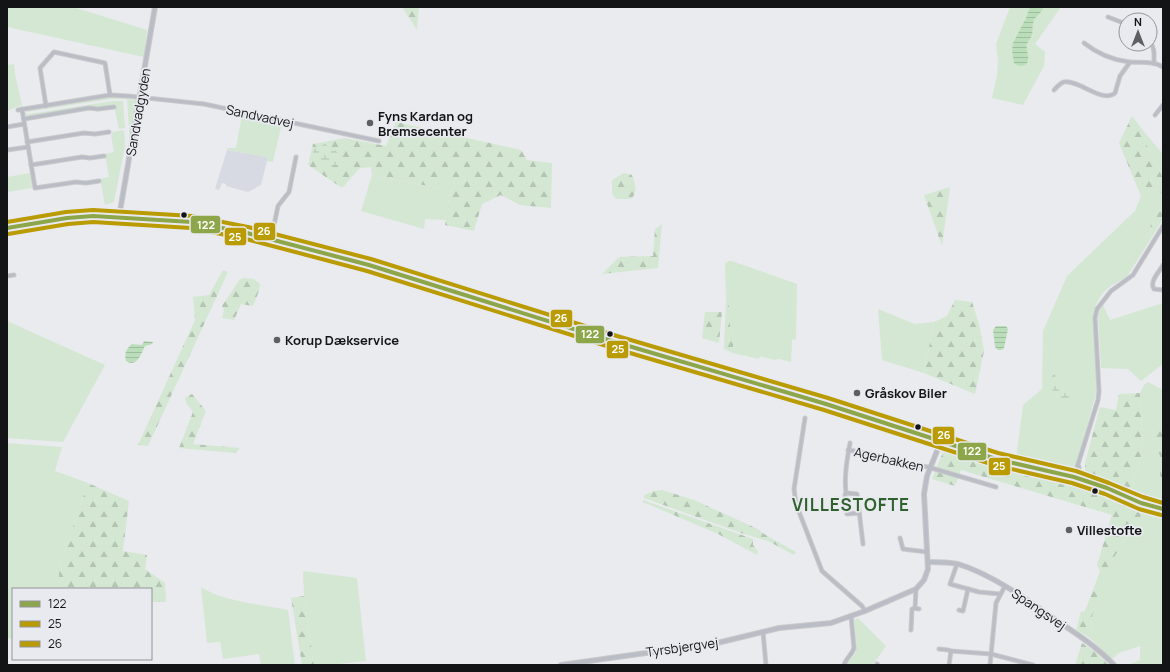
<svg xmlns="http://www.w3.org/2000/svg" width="1170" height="672" font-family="Manrope,sans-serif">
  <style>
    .built { fill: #d7dae2 }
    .green { fill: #d3e7d3 }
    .forest { fill: url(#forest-firs) }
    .wetland { fill: url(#wetland-marsh) }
    .water { fill: url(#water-rules) }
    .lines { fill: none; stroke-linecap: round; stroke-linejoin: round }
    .minor-casing { stroke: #c8c9ca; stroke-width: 5 }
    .tertiary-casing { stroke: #c8c9ca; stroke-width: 6 }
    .secondary-casing { stroke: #c8c9ca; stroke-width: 6 }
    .minor { stroke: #babdc5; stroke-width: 3 }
    .tertiary { stroke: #babdc5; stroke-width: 4 }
    .secondary { stroke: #b1b4be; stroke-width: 4.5 }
    .bus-1-casing { stroke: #e8eaf0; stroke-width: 7 }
    .bus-2-casing { stroke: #e8eaf0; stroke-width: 7 }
    .bus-3-casing { stroke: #e8eaf0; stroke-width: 7 }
    .bus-1 { stroke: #8ea64a; stroke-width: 4 }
    .bus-2 { stroke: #ba9b02; stroke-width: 4 }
    .bus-3 { stroke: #ba9b02; stroke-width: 4 }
    .poi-dot { fill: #5e5f61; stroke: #e8eaf0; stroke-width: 1.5 }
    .bus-dot { fill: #131415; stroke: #e8eaf0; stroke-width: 1.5 }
    .labels { text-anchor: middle; stroke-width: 3.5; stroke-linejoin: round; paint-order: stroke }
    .street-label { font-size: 13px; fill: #131415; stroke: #e8eaf0 }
    .poi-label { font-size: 13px; font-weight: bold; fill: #131415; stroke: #e8eaf0; text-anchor: start }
    .district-label { font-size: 17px; font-weight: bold; letter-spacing: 1px; fill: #2e612b; stroke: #e8eaf0 }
    .line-badge { stroke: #e8eaf0; stroke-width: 1.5 }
    .badge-label { font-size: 11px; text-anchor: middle; font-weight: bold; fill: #fff }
  </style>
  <defs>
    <pattern id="forest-firs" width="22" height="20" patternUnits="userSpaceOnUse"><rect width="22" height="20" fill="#d3e7d3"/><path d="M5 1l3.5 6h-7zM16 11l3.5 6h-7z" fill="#b4c5b4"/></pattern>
    <pattern id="wetland-marsh" width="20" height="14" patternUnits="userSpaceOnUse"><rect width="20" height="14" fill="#d3e7d3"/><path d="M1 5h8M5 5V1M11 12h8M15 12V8" fill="none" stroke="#b4c5b4"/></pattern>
    <pattern id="water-rules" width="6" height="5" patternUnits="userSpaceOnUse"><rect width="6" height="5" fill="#bbdeba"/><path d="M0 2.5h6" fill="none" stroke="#a0be9f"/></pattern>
  </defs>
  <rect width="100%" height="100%" fill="#eaebee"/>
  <polygon class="built" points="227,150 268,157 261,185 248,192 226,186 226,184 222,183 219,190 215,189"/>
  <g class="green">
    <polygon points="7,7 73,7 147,30 144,57 7,27"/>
    <polygon points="1010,7 1061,7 1035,44 1045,52 1044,66 1023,105 992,98 997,75 998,61 996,44"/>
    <path d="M14 64C15 78 19 91 22 105L7 111V65Z"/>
    <polygon points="110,97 132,98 135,99 137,102 130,143 127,99 134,100 136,102 133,99 111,99 26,112 27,111"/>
    <polygon points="113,101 123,101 125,128 119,129 114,106 99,108 97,106 26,117 25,113 28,113 27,115 28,116 29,114"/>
    <polygon points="242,115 282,123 273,162 267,161 267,157 227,150 228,148 236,148"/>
    <polygon points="124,130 125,146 114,202 105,205 100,179 109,177 105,154 114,152 111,135 112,135 112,132"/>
    <polygon points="1145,133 1163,154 1163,178 1146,144"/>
    <polygon points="30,173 32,188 7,192 7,177"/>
    <polygon points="450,173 455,184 450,192 446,220 425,219 424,229 361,211 372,175 437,188"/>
    <path d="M1152 188 1163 194V211L1156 210 1150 230 1152 237 1128 275C1123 280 1117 282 1112 285 1100 293 1094 305 1093 318L1097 390 1076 465 1070 471 1016 459 1023 405 1042 389 1043 331 1067 276 1135 211 1141 196Z"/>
    <polygon points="728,261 732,261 797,284 796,339 792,340 791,362 779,359 774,360 760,356 759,359 733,353 733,336 730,326 730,308 726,300 725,264"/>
    <polygon points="1163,303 1163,364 1141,381 1128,369 1101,368 1098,317 1099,310 1103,305 1110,320"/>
    <polygon points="878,309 915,324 934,322 924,373 882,360"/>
    <polygon points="7,321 105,365 63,442 7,438"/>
    <polygon points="1148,382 1163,390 1163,503 1129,492 1143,451 1140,393 1144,385"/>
    <polygon points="7,443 62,447 55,471 88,483 59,568 59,589 13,589 13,639 7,638"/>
    <polygon points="1145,509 1163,515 1163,665 1128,665 1140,660 1140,646 1119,653 1112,659 1090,638 1093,630 1090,623 1101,589 1111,562"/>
    <polygon points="303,571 357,578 366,661 329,665 314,665 304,596"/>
    <path d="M201 587C223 602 261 604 288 610L295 665H261L259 654 223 659 220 642 207 643Z"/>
    <polygon points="858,618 886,646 874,663 875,665 846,665 856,652 854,620"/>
  </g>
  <g class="forest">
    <polygon points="402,7 419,7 417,30"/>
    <polygon points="1132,116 1145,133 1146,144 1163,178 1163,194 1152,188 1141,196 1119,143"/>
    <polygon points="396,122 521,150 527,160 552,163 551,208 520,205 501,195 482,204 474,231 445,225 450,192 455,184 450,174 438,188 372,175 371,167 360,168 342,188 308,165 313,144 345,138 386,146"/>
    <path d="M624 173 632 175C635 184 639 191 631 199H616L612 194V180Z"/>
    <polygon points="950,187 942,246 924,195"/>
    <path d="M1156 210 1163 211V219L1152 237C1149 226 1151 219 1156 210Z"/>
    <polygon points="662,224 658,268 602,274 619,257 653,256 655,229"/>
    <polygon points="223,270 228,272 148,446 138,445 195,320 193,297 209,295"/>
    <polygon points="244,278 254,279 260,284 259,291 253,306 241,304 234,320 222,318 224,310 222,306 240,279"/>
    <polygon points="726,300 730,308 730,326 733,336 733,353 724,349"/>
    <polygon points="955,300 972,302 979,324 984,351 975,394 924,373 934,322 947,316"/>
    <polygon points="705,312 722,312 719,343 702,338"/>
    <polygon points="1140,393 1143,451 1129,492 1087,477 1085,472 1085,463 1100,407 1116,410 1119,394"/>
    <polygon points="192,394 206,411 193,444 240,448 235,453 179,448 193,412 186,403 185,398"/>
    <path d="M1156 425 1163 430V482C1157 473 1162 468 1161 459 1160 450 1152 452 1154 438L1151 436Z"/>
    <polygon points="945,447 1145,509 1111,562 1101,589 1090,623 1093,630 1090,638 1076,630 1081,611 1084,612 1087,606 1100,571 1097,565 1112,515 961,470 955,486 932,479"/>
    <polygon points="88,483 129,501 123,551 147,555 145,569 165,583 166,602 151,602 151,589 59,589 59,568"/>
    <polygon points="662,490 694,500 758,529 764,534 796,552 794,555 768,541 741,533 644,498 644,495 654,491"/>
    <polygon points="643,500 753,539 753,545 758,551 757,555 718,534 643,502"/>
    <polygon points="304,596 314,665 302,665 291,598"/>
    <polygon points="1082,643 1095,652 1109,665 1075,665"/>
  </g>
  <g class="wetland">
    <path d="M325 144 337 152 341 159 340 164C327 169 318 163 313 152L315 148Z"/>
    <path d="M1053 371C1060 387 1064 395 1082 390 1079 398 1073 399 1066 401L1053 393 1051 380Z"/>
  </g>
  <g class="water">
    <path d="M1030 7H1043C1042 13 1037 15 1034 20 1032 25 1033 30 1032 35 1031 38 1028 41 1027 44 1025 50 1032 60 1025 65 1021 67 1017 66 1014 63L1012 50 1013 43 1026 18Z"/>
    <polygon points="996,326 1006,326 1008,329 1004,348 1001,350 998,350 995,347 993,330"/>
    <path d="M144 341 153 342 152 344 145 346C141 354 137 368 126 361 124 353 126 349 132 344L142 345Z"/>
  </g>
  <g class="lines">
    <defs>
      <g id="minor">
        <polyline points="1108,17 1126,24"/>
        <path d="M1150 42C1155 48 1154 55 1154 63"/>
        <path d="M1084 43C1098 54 1112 60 1129 62 1141 63 1153 61 1163 67"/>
        <path d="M1054 90C1057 87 1060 83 1064 82 1078 79 1103 104 1115 93L1120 76 1130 62"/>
        <polyline points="46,106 40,68 54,52 105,63 110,95"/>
        <polyline points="22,109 35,188 76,182 86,183 99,181"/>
        <polyline points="18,110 110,95 128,96 204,104 379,141"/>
        <polyline points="1155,115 1163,105"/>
        <polyline points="24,119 89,108 98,109 114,107"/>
        <polyline points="7,127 24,124"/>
        <polyline points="27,142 84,133 95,134 109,132"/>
        <polyline points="7,150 28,147"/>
        <polyline points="31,165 82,157 90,158 104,156"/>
        <polyline points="271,239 278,206 289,192 296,157"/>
        <path d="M1163 265C1159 272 1149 282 1154 289L1163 290"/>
        <polyline points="7,276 14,275"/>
        <polyline points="805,418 794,489 796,504 822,571 862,606 865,611"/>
        <path d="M850 443C847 460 844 476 846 493L845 495 847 514 859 513"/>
        <polyline points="848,450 872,454 899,463 928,467 996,487"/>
        <polyline points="1074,477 1098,400 1099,391 1095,318 1097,309 1111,291 1133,275 1163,226"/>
        <polyline points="1078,479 1079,467"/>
        <polyline points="846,493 857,494 863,544"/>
        <polyline points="900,538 903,549 927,552"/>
        <polyline points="957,564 950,584 979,592 1000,594"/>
        <polyline points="916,589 915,608 919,609"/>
        <polyline points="959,610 963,611 968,589"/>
        <polyline points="911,630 912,609 915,608"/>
        <polyline points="763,632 766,665"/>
        <polyline points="939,649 948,650 951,651"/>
        <polyline points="877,664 878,665"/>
        <path d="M844 665C846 658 852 655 854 648L851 616"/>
        <polyline points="949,665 951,651 991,654 1033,665"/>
        <polyline points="990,665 996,603 1005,586"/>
      </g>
      <g id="tertiary">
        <polyline points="119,217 155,7"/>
        <path d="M928 562C938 562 948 562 958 564 991 574 1028 600 1056 620 1077 634 1097 647 1114 665"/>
        <polyline points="561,665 717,643 779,628 831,623 865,611 916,589 924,580 928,569 924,494 927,476 941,441"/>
      </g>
      <g id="secondary">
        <polyline points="7,228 67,218 93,216 192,222 247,233 315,250 369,265 615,342 826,404 996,459 1050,471 1074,477 1107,488 1141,503"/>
        <polyline points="1013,466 1128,500"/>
        <polyline points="1139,502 1163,509"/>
      </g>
    </defs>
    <use href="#minor" class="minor-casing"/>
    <use href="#tertiary" class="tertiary-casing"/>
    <use href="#secondary" class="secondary-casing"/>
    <use href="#minor" class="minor"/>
    <use href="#tertiary" class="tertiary"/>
    <use href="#secondary" class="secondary"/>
    <defs>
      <polyline id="bus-1" points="7,228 67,218 93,216 192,222 247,233 369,265 615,342 826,404 996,459 1074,477 1107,488 1141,503 1163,509"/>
      <polyline id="bus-2" points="8,234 68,224 93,222 191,228 246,239 367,271 613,348 824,410 994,465 1072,483 1105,494 1139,509 1161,515"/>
      <polyline id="bus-3" points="7,222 66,212 93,210 192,216 248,227 371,259 617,336 828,398 998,453 1076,471 1109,483 1143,497 1163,503"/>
    </defs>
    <use href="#bus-1" class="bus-1-casing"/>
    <use href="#bus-2" class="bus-2-casing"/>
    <use href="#bus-3" class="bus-3-casing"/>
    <use href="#bus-1" class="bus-1"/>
    <use href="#bus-2" class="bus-2"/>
    <use href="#bus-3" class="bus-3"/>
  </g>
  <g class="poi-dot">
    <circle cx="370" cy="123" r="4"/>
    <circle cx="277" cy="340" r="4"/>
    <circle cx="857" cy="393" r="4"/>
    <circle cx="1069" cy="530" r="4"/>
  </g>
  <g class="bus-dot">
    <circle cx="184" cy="215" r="3.5"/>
    <circle cx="610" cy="334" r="3.5"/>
    <circle cx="918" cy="427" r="3.5"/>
    <circle cx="1095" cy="491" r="3.5"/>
  </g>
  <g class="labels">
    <g class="street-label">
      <text transform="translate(138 112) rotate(-80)" y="5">Sandvadgyden</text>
      <text transform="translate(260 116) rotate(12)" y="5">Sandvadvej</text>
      <text transform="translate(889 459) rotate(13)" y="5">Agerbakken</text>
      <text transform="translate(1039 609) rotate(34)" y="5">Spangsvej</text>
      <text transform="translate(682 647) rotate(-8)" y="5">Tyrsbjergvej</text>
    </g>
    <g class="poi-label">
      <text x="378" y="121">Fyns Kardan og<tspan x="378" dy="15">Bremsecenter</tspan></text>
      <text x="285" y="345">Korup Dækservice</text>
      <text x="865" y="398">Gråskov Biler</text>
      <text x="1077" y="535">Villestofte</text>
    </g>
    <g class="district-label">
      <text x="851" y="511">VILLESTOFTE</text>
    </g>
  </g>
  <g class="line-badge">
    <rect x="190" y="215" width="31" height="19" rx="4" fill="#8ea64a"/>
    <rect x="253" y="222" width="23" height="19" rx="4" fill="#ba9b02"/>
    <rect x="224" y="227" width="23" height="19" rx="4" fill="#ba9b02"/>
    <rect x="550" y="309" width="23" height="19" rx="4" fill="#ba9b02"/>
    <rect x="575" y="325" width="30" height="19" rx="4" fill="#8ea64a"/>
    <rect x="606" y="340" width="23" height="19" rx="4" fill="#ba9b02"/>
    <rect x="932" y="426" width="23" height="19" rx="4" fill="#ba9b02"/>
    <rect x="957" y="442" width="30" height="19" rx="4" fill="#8ea64a"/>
    <rect x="988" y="457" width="23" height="19" rx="4" fill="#ba9b02"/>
  </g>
  <g class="badge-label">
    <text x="206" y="229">122</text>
    <text x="264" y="235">26</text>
    <text x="235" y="241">25</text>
    <text x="561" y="322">26</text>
    <text x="590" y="338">122</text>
    <text x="618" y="353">25</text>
    <text x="944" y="439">26</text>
    <text x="972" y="455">122</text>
    <text x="999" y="470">25</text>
  </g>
  <rect width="1170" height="672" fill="none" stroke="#131415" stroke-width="16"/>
  <rect x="12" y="588" width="140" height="72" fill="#e8eaf0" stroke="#939498"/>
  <rect x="20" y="601" width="20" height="6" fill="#8ea64a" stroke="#939498"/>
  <text x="48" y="608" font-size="12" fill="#131415">122</text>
  <rect x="20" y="621" width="20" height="6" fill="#ba9b02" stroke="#939498"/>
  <text x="48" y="628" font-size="12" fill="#131415">25</text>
  <rect x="20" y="641" width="20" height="6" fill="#ba9b02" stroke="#939498"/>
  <text x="48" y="648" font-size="12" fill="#131415">26</text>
  <g transform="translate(1138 32)"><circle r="19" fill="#e8eaf0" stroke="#939498"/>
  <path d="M0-3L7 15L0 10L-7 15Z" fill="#5e5f61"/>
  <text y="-6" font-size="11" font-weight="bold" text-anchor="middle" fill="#131415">N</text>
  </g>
</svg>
